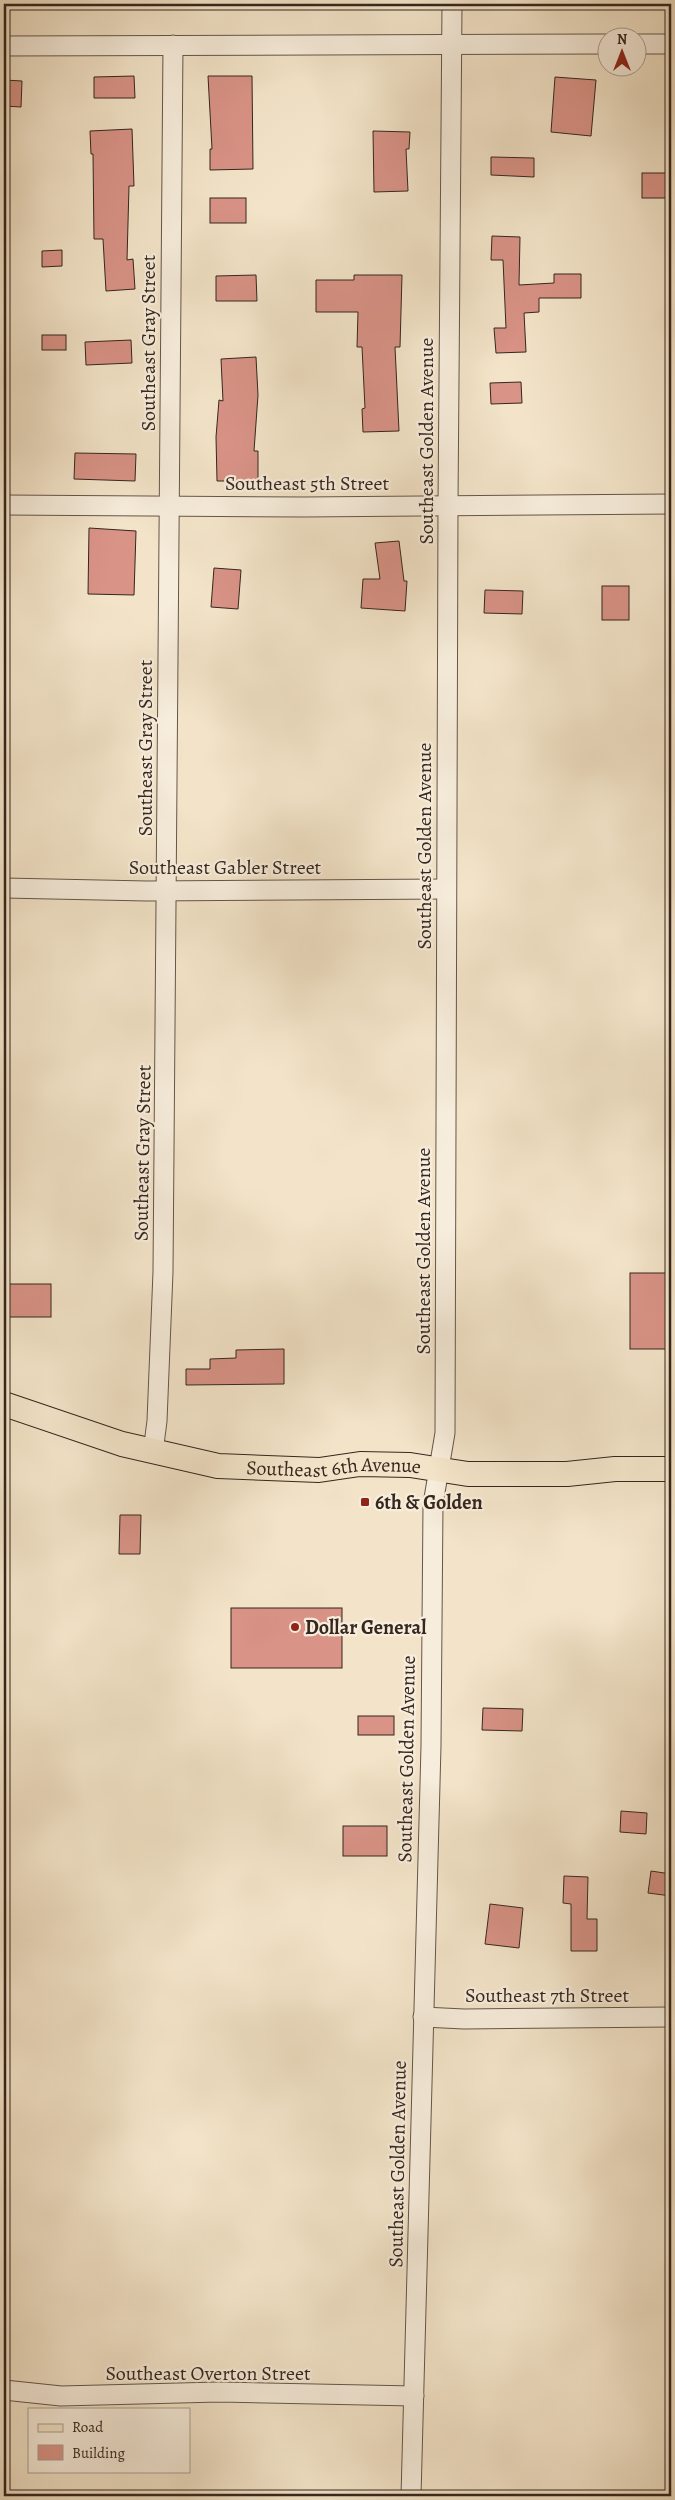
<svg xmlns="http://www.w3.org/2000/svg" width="675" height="2500" font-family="Alegreya,serif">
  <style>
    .building { fill: #d99387; stroke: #35261e }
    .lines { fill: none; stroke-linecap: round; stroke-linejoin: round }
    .minor-casing { stroke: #645649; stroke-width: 21 }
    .major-casing { stroke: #35261e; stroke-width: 26 }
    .minor { stroke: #f7eddc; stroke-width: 19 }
    .major { stroke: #f3e4c9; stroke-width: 24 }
    .poi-dot { fill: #8f2418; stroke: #f7eddc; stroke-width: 2 }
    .labels { text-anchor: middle; stroke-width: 4.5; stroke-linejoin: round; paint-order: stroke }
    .street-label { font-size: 20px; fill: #35261e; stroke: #f7eddc }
    .poi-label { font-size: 20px; font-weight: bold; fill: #35261e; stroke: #f7eddc; text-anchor: start }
  </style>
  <rect width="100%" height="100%" fill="#f3e4c9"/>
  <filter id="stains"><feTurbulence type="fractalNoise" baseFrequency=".004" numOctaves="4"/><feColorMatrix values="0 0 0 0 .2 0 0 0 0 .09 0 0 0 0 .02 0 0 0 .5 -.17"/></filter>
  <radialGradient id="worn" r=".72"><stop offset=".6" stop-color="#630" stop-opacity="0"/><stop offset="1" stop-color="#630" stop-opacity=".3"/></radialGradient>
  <g class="building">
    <polygon points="134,76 135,98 94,98 94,77"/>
    <polygon points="208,76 252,76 253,169 210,170 210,149 212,149"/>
    <polygon points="555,77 596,80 591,136 551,132"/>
    <polygon points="4,80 22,81 21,107 4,106"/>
    <polygon points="132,129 134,186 129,186 127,260 133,259 135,289 106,291 103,239 94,239 93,154 91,154 90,131"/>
    <polygon points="373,131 410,132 409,149 406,149 408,191 374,192"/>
    <polygon points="491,157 534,158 534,177 491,175"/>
    <rect x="642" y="173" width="29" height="25"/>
    <rect x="210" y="198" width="36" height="25"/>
    <polygon points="492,236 520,237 519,285 554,283 554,274 581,274 581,298 539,298 539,312 524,313 526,352 496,353 494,328 506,328 503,260 491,260"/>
    <polygon points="62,250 62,266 42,267 42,251"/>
    <polygon points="256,275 257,301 216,301 216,276"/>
    <polygon points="354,275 402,275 400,347 395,347 399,431 363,432 362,409 365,408 362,347 357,347 358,312 316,312 316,280 354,280"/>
    <rect x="42" y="335" width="24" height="15"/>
    <polygon points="131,340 132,363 86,365 85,342"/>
    <polygon points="256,357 258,395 254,451 258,451 258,481 217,481 216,437 219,400 223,401 221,359"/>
    <polygon points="521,382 522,403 491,404 490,383"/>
    <polygon points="75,453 136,454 135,481 74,479"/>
    <polygon points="89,528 136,531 134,595 88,594"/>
    <polygon points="399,541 404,581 407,581 405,611 361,608 363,579 380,579 375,543"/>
    <polygon points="214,568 241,570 238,609 211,607"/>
    <rect x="602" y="586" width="27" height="34"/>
    <polygon points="485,590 523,591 522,614 484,613"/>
    <rect x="630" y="1273" width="41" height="76"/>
    <rect x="4" y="1284" width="47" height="33"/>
    <polygon points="284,1349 284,1384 186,1385 186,1369 210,1369 210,1359 236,1358 236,1350"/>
    <polygon points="120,1515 141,1515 140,1554 119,1554"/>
    <rect x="231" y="1608" width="111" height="60"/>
    <polygon points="483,1708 523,1709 522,1731 482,1730"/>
    <rect x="358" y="1716" width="36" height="19"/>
    <polygon points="621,1811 647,1813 646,1834 620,1832"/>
    <rect x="343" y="1826" width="44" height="30"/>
    <polygon points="651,1871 671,1874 671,1896 648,1893"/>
    <polygon points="564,1876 588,1877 587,1919 597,1919 597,1951 571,1951 571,1904 563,1903"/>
    <polygon points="490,1904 523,1908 519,1948 485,1944"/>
  </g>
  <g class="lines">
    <defs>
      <g id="minor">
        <polyline points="638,44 671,44"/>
        <polyline points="4,46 608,44"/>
        <polyline points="4,505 304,507 671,504"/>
        <polyline points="4,888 147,891 446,889"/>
        <polyline points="153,1452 157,1421 163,1272 173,45"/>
        <polyline points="423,2017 464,2019 671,2017"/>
        <polyline points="4,2390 61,2396 219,2392 414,2396"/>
        <polyline points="411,2496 431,1746 433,1504 445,1433 448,505 452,4"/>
      </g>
      <g id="major">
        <path id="s1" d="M4 1404 122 1444 218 1466 319 1470 360 1464 410 1465 468 1474H567L615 1469H671"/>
      </g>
    </defs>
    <use href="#minor" class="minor-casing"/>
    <use href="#major" class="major-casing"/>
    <use href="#minor" class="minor"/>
    <use href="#major" class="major"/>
  </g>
  <g class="poi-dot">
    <rect x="360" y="1497" width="10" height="10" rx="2.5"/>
    <circle cx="295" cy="1627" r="5"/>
  </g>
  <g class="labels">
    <g class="street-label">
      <text transform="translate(148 343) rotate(-90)" y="7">Southeast Gray Street</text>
      <text transform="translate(426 441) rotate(-90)" y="7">Southeast Golden Avenue</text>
      <text x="307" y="490">Southeast 5th Street</text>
      <text transform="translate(145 748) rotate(-90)" y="7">Southeast Gray Street</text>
      <text transform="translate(424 846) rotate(-90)" y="7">Southeast Golden Avenue</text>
      <text x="225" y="874">Southeast Gabler Street</text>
      <text transform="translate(142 1153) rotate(-89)" y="7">Southeast Gray Street</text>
      <text transform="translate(423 1251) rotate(-90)" y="7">Southeast Golden Avenue</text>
      <text dy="7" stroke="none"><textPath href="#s1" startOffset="339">Southeast 6th Avenue</textPath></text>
      <text transform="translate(406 1759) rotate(-89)" y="7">Southeast Golden Avenue</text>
      <text x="547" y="2002">Southeast 7th Street</text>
      <text transform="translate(397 2164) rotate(-89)" y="7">Southeast Golden Avenue</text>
      <text x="208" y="2380">Southeast Overton Street</text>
    </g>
    <g class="poi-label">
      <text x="375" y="1509">6th &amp; Golden</text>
      <text x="305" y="1634">Dollar General</text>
    </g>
  </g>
  <rect width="675" height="2500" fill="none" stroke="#f3e4c9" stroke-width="20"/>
  <rect x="5" y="5" width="665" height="2490" fill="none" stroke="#35261e" stroke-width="2.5"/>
  <rect x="10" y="10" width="655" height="2480" fill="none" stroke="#35261e"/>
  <rect x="28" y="2408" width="162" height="65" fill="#f7eddc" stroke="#a99d90"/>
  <rect x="38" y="2424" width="25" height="8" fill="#f3e4c9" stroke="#a99d90"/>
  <text x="72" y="2432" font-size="15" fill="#35261e">Road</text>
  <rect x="38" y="2445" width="25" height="15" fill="#d99387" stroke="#a99d90"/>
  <text x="72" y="2458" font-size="15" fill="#35261e">Building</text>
  <g transform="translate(622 52)"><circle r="24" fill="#f7eddc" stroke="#a99d90"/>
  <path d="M0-4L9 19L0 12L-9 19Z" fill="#8f2418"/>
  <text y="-8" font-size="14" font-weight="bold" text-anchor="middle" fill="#35261e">N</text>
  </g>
  <rect width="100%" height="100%" filter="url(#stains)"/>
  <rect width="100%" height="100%" fill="url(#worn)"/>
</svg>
